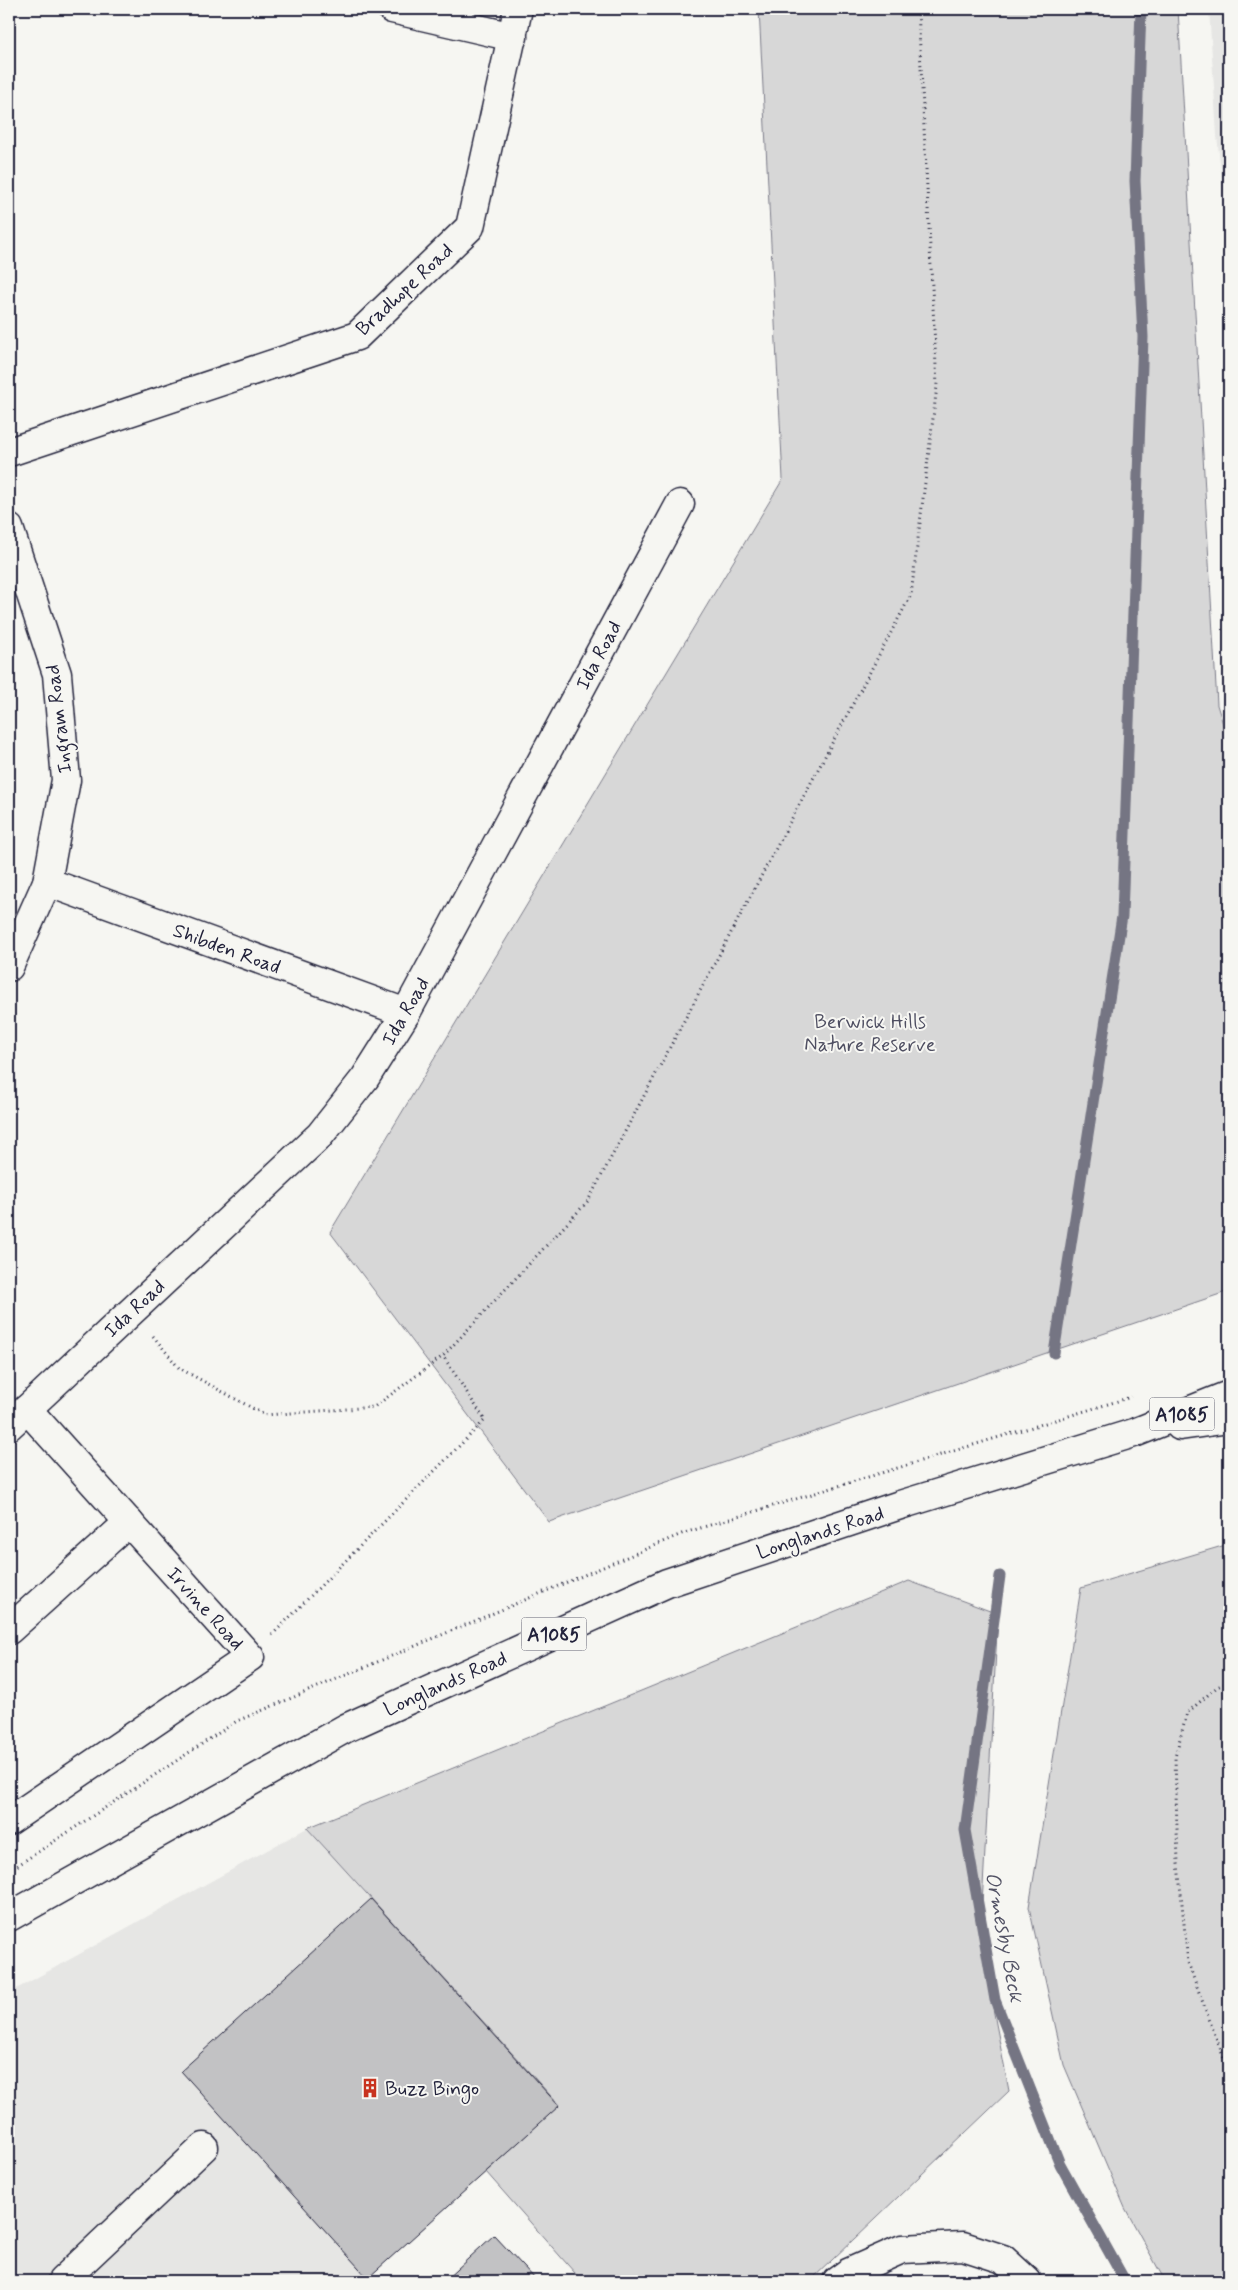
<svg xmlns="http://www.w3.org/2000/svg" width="1238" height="2290" font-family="Mynerve,sans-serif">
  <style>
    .built { fill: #e6e6e4 }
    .green { fill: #d7d7d7; stroke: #7c7c89 }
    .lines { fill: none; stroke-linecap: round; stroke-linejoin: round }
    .stream { stroke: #757583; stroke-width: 11 }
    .building { fill: #c2c2c4; stroke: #22223b }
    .minor-casing { stroke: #22223b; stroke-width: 31 }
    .major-casing { stroke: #22223b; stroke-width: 31 }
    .path { stroke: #22223b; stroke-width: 3; stroke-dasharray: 1 4; stroke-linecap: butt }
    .minor { stroke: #f6f6f2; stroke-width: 28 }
    .major { stroke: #f6f6f2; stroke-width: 28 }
    .rail { stroke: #22223b; stroke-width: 4 }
    .labels { text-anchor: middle; stroke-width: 4; stroke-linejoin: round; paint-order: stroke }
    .shield { fill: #f6f6f2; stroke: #626272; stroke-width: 1 }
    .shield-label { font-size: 19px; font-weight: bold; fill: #22223b }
    .street-label { font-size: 20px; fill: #22223b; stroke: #f6f6f2 }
    .park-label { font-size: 20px; fill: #4f4f62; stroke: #f6f6f2 }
    .poi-label { font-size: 20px; fill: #22223b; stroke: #f6f6f2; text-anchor: start }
    .water-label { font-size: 21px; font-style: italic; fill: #535365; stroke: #f6f6f2 }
  </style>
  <rect width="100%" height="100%" fill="#f6f6f2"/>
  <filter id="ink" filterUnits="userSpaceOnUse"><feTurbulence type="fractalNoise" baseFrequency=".02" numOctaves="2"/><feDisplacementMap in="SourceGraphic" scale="10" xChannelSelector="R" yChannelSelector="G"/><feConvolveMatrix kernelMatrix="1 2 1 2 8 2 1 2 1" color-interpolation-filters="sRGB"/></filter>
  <g filter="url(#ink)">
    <g class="built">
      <polygon points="1209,9 1229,9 1229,244 1217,136"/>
      <polygon points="307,1828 559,2106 365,2281 9,2281 9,1993"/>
    </g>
    <g class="green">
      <polygon points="759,9 1178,9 1217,705 1229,743 1229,1291 549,1522 330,1232 783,479"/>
      <polygon points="1229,1544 1229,2281 1165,2281 1125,2208 1064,2065 1029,1907 1081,1588"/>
      <polygon points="909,1581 998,1614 980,1941 1009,2091 810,2281 582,2281 486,2172 559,2105 307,1828"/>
    </g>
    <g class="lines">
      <g class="stream">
        <polyline points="1054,1353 1122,916 1143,337 1135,181 1141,9"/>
        <polyline points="1000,1576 965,1830 995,2000 1060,2164 1125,2281"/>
      </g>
    </g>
    <g class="building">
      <polygon points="371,1899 559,2106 368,2278 181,2071"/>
      <polygon points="494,2235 537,2281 444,2281"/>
    </g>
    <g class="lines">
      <defs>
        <g id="minor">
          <polyline points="392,9 513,37"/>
          <polyline points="9,452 357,336 470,227 518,9"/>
          <polyline points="9,528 57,674 66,780 47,882 9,967"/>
          <polyline points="47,882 406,1013"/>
          <polyline points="9,1426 320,1135 365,1078 406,1013 680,504"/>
          <polyline points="9,1630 129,1522"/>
          <polyline points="9,1821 250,1657 27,1409"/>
          <polyline points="62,2281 204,2147"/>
          <polyline points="837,2281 848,2273 902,2249 963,2246 1003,2259 1027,2281"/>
        </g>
        <g id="major">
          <polyline points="1180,1426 1229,1419"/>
          <polyline points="9,1917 346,1728 667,1583 900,1505 1134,1433 1229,1395"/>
        </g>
      </defs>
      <use href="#minor" class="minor-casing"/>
      <use href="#major" class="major-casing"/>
      <g class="path">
        <polyline points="153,1336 179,1368 265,1415 374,1407 443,1356"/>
        <polyline points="272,1635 485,1420 443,1356 588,1201 911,595 937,386 918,9"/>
        <polyline points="1229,1682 1217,1687 1187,1713 1175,1757 1178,1864 1188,1963 1229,2072"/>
        <polyline points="9,1871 237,1721 684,1533 1131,1397"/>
      </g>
      <use href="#minor" class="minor"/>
      <use href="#major" class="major"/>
      <polyline class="rail" points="1228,9 1229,25"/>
    </g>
  </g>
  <defs>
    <symbol id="building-bare" viewBox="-9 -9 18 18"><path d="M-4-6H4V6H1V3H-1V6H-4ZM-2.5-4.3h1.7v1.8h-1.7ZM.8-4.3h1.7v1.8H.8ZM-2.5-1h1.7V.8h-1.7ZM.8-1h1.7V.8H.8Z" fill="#c8321e" stroke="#f6f6f2" stroke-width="2.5" paint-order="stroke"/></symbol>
  </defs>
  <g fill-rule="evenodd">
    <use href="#building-bare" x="356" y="2074" width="28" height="28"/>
  </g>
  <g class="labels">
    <g class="shield">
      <rect x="1149.5" y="1397.5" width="65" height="33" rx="4"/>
      <rect x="521.5" y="1617.5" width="65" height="33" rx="4"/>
    </g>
    <g class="shield-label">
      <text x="1182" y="1421">A1085</text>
      <text x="554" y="1641">A1085</text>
    </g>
    <g class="street-label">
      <text transform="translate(404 289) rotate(-43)" y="7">Bradhope Road</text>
      <text transform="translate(598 655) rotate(-62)" y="7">Ida Road</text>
      <text transform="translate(58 719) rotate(-97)" y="7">Ingram Road</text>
      <text transform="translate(227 948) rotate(20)" y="7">Shibden Road</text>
      <text transform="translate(405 1011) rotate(-60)" y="7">Ida Road</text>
      <text transform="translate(134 1308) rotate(-43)" y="7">Ida Road</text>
      <text transform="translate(820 1532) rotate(-18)" y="7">Longlands Road</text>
      <text transform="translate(206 1608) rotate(48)" y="7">Irvine Road</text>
      <text transform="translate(445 1683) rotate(-24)" y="7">Longlands Road</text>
    </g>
    <g class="park-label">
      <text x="870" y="1028">Berwick Hills<tspan x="870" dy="23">Nature Reserve</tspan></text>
    </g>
    <g class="poi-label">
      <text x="385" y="2095">Buzz Bingo</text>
    </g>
    <g class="water-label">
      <text transform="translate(1005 1937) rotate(79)" y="7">Ormesby Beck</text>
    </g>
  </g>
  <rect width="1238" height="2290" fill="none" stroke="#f6f6f2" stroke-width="30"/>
  <rect x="15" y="15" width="1208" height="2260" fill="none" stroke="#22223b" stroke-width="2" filter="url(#ink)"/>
</svg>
